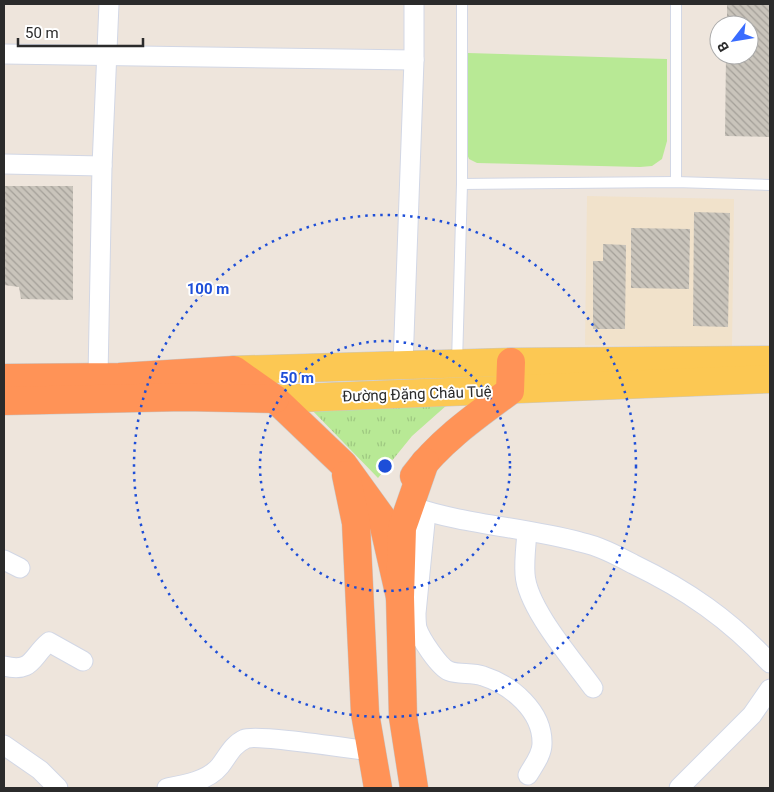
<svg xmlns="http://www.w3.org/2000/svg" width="774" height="792" font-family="Roboto,sans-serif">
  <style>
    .education { fill: #f1e2cb }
    .grass { fill: url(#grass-tufts) }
    .park { fill: #b8e995 }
    .building { fill: url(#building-back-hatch) }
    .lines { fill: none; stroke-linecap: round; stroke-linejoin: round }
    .lane-casing { stroke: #d2d7e5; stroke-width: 12 }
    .street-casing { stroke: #d2d7e5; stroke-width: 21 }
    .primary-casing { stroke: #c8c8c8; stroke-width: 29 }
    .highway-casing { stroke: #c8c8c8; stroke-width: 29 }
    .lane { stroke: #fff; stroke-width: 10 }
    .street { stroke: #fff; stroke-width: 19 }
    .primary { stroke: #fcc853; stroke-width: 28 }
    .highway { stroke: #ff9357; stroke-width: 28 }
    .ring { fill: none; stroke: #1d4ed8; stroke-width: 2.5; stroke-dasharray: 2.5 5 }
    .labels { text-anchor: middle; stroke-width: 4; stroke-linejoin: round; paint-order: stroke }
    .street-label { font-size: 15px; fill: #2b2b2b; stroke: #fff }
    .centre { fill: #1d4ed8; stroke: #fff; stroke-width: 2.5 }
    .ring-label { font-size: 15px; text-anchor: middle; font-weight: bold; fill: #1d4ed8; stroke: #fff; stroke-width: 4; stroke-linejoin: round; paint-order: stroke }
  </style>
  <defs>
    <pattern id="grass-tufts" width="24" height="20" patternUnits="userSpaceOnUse" patternTransform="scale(1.25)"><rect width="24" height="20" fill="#b8e995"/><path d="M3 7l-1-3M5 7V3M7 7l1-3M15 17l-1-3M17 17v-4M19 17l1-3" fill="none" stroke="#9ec881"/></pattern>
    <pattern id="building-back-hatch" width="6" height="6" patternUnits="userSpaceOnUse" patternTransform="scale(1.25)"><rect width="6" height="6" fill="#c9c4bb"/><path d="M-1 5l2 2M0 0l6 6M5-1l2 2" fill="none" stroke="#a39f98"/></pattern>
  </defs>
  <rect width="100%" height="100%" fill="#eee5dc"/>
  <polygon class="education" points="587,196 734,199 732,348 585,345"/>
  <polygon class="grass" points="447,405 412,436 378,478 309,407"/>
  <polygon class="park" points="468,53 667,59 667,141 662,159 652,166 640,167 477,163 469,159 467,154"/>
  <g class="building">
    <polygon points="727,4 770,4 770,137 725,136 726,55 749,55 749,25 727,25"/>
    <polygon points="4,186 73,186 73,300 21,299 19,287 4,285"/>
    <polygon points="694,212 730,213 728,327 693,326"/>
    <polygon points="631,228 690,229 689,289 631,288"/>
    <polygon points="603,244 626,245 625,329 593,329 593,261 603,261"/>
  </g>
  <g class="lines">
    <defs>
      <g id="lane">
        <polyline points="676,182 676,4"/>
        <polyline points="462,184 676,182 770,185"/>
        <polyline points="457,363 462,184 462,4"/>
      </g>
      <g id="street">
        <polyline points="4,54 414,60"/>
        <polyline points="4,164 102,166"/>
        <polyline points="403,365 414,60 414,4"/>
        <polyline points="98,377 102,166 109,4"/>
        <path d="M410 506C465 525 524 527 580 542 599 546 616 555 633 564 687 590 729 619 770 663"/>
        <path d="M426 512 416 613C416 618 416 623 417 628 420 638 439 667 449 671 459 675 472 672 483 676 511 685 543 711 542 744 542 755 533 766 528 775"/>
        <path d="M527 532C526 546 524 560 525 574 527 608 573 660 593 688"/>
        <polyline points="4,560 20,568"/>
        <path d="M4 666C33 673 31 657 49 642L83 661"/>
        <polyline points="4,745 40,770 58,788"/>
        <path d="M167 788C184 785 208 781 220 766 228 756 232 745 245 739 255 734 353 749 371 751"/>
        <polyline points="679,788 752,715 770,689"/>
      </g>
      <g id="primary">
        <polyline points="234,370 511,362 770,360"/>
        <polyline points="275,399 770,379"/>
      </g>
      <g id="highway">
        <polyline points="4,378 119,377 234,370 275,399 343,464 382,518 400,597"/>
        <polyline points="4,401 184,397 275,399"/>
        <polyline points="346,475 356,523 365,713 378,788"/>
        <path d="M414 476C440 441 476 416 510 391L511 362"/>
        <polyline points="414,788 403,717 400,597 402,528 425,462"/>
      </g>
    </defs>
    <use href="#lane" class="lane-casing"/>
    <use href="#street" class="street-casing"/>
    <use href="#primary" class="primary-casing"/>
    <use href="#highway" class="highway-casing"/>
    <use href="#lane" class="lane"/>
    <use href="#street" class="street"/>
    <use href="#primary" class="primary"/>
    <use href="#highway" class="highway"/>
  </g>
  <g class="ring">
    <circle cx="385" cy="466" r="125"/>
    <circle cx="385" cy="466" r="251"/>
  </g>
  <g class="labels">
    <g class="street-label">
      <text transform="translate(417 394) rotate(-2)" y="5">Đường Đặng Châu Tuệ</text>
    </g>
  </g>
  <circle cx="385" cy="466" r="8" class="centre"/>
  <g class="ring-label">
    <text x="208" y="294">100 m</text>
    <text x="297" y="383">50 m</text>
  </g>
  <rect width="774" height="792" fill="none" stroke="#2b2b2b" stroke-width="10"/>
  <g transform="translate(734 40) rotate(239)"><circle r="24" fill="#ffffff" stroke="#aaaaaa"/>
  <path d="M0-4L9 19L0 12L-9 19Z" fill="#396cff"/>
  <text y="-8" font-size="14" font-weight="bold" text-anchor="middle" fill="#2b2b2b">B</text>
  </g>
  <path d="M18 38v8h125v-8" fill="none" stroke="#2b2b2b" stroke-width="2.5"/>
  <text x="25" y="38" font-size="15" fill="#2b2b2b" stroke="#ffffff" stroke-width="4" paint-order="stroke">50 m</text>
</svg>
